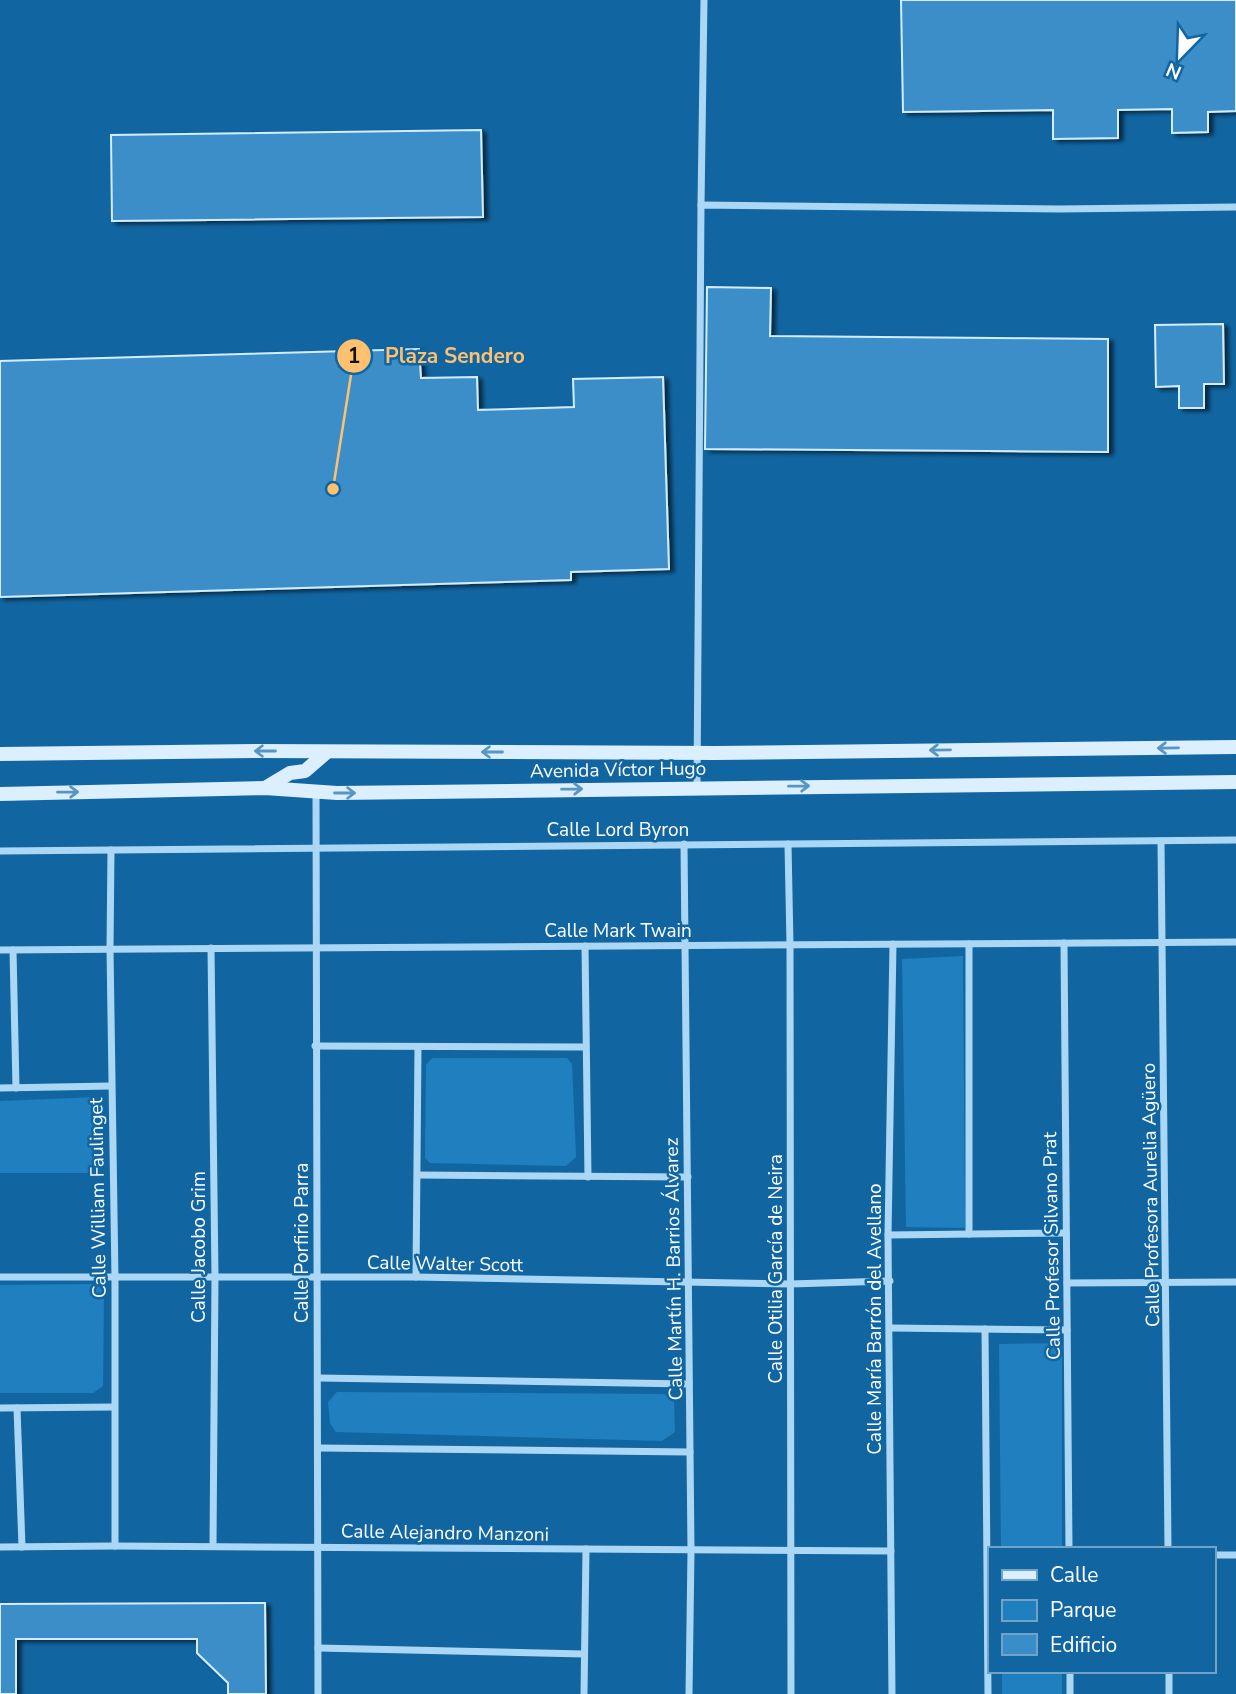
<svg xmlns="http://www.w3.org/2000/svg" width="1236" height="1694" font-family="'Nunito Sans',sans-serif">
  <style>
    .green { fill: #207fbf }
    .building { fill: #3a8ec8; stroke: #d4edfe; stroke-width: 2; filter: url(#shadow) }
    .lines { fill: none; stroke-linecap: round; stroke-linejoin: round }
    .street { stroke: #abd7f5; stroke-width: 7 }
    .secondary { stroke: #dceffe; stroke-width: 14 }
    .oneway { stroke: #5896c2 }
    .labels { text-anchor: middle; stroke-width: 5; stroke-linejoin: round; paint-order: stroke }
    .street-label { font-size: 19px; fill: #fff; stroke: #1166a2 }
    .leader { fill: none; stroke: #ffc16f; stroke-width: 2.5 }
    .callout-dot { fill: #ffc16f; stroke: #1166a2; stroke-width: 2.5 }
    .mark-label { font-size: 21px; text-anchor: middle; font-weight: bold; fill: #111 }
    .callout-label { font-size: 21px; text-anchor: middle; font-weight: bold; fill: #ffc16f; stroke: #1166a2; stroke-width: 5; stroke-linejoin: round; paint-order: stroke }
  </style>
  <defs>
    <filter id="shadow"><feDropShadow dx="4.5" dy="2.5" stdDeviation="2" flood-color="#0009"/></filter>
  </defs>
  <rect width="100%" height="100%" fill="#1166a2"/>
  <g class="green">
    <polygon points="963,956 965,1228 906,1227 902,959"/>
    <polygon points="432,1058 567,1058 572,1064 576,1157 566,1166 430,1163 425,1158 426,1065"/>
    <polygon points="97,1097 98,1173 0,1173 0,1101"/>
    <polygon points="97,1284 104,1293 103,1386 93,1393 0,1393 0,1285"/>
    <polygon points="1062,1343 1062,1549 1001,1549 999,1344"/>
    <polygon points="337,1392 664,1394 674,1401 675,1432 662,1441 336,1432 330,1423 328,1402"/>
    <rect x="1002" y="1671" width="60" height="23"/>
  </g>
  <g class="building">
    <polygon points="901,0 1236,0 1236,111 1208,112 1208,132 1172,133 1172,109 1118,110 1118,138 1053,139 1053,110 903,112"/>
    <polygon points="481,130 483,217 112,221 111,135"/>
    <polygon points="707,287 771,288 770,336 1108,339 1108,452 705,449"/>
    <polygon points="1223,324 1224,384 1204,384 1204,408 1179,408 1179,386 1156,387 1155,325"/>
    <polygon points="419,349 421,378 477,377 478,410 574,407 573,379 663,377 669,569 571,572 571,580 0,597 0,361"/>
    <polygon points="265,1603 266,1694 228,1694 228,1683 197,1653 197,1639 16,1639 16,1694 0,1694 0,1604"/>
  </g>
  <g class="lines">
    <g class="street">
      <polyline points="701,205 704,0"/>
      <polyline points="697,787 701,205 1059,209 1236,207"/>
      <polyline points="316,792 318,1694"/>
      <polyline points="1161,841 1168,1549"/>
      <polyline points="684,844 691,1551 689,1694"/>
      <polyline points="788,844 790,945 791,1694"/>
      <polyline points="111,850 110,949 115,1279 115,1546"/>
      <polyline points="0,851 1236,840"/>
      <polyline points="1064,943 1069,1549"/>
      <polyline points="585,946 588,1177"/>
      <polyline points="211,948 215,1277 213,1546"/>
      <polyline points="0,950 1236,942"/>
      <polyline points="13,950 16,1088"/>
      <polyline points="315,1046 585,1047"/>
      <polyline points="0,1088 111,1086"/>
      <polyline points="418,1175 688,1177"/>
      <polyline points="969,1234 969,944"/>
      <polyline points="888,1235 1066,1233"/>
      <polyline points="0,1277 416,1277 790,1284 890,1281"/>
      <polyline points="416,1277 418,1047"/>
      <polyline points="1067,1283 1236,1282"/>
      <polyline points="891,1328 1067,1330"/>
      <polyline points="985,1329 988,1694"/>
      <polyline points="318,1378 689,1384"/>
      <polyline points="0,1408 114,1407"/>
      <polyline points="17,1408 22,1547"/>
      <polyline points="319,1448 690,1452"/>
      <polyline points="0,1547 115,1546 891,1551"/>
      <polyline points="1213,1555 1236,1555"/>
      <polyline points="318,1648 584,1654"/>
      <polyline points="1070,1671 1070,1694"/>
      <polyline points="1169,1671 1169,1694"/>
      <polyline points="584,1694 586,1549"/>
      <polyline points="892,1694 888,1235 893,944"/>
    </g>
    <g class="secondary">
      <polyline points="0,754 255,751 715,753 1236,747"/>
      <polyline points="265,788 290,773 305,771 327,752"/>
      <polyline points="0,794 265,788 337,793 1236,782"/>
    </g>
  </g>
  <defs><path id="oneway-shaft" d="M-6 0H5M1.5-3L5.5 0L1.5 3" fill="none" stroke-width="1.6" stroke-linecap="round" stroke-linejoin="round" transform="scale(1.75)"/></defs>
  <g class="oneway">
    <use href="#oneway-shaft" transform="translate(1168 748) rotate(179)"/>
    <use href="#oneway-shaft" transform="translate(940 750) rotate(179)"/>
    <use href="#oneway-shaft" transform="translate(265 751) rotate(-180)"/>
    <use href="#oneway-shaft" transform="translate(492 752) rotate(180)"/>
    <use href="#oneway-shaft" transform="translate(799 786) rotate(-1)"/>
    <use href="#oneway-shaft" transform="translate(572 789) rotate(-1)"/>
    <use href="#oneway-shaft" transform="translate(68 792) rotate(-1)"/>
    <use href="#oneway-shaft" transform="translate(345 793)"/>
  </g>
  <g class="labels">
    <g class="street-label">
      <text transform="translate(618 769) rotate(-1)" y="7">Avenida Víctor Hugo</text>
      <text x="618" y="836">Calle Lord Byron</text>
      <text x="618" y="937">Calle Mark Twain</text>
      <text transform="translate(1150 1195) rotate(-91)" y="7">Calle Profesora Aurelia Agüero</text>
      <text transform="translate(97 1198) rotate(-91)" y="7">Calle William Faulinget</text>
      <text transform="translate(301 1243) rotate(-90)" y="7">Calle Porfirio Parra</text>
      <text transform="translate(1051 1246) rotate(-91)" y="7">Calle Profesor Silvano Prat</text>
      <text transform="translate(198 1247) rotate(-90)" y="7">Calle Jacobo Grim</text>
      <text transform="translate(445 1263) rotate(1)" y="7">Calle Walter Scott</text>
      <text transform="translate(673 1269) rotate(-91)" y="7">Calle Martín H. Barrios Álvarez</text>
      <text transform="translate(775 1269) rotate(-90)" y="7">Calle Otilia García de Neira</text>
      <text transform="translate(874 1319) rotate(-90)" y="7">Calle María Barrón del Avellano</text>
      <text transform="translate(445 1532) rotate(1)" y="7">Calle Alejandro Manzoni</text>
    </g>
  </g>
  <path class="leader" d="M333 489L354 356"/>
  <g class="callout-dot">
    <circle cx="333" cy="489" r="7"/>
    <circle cx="354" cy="356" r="18"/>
  </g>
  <g class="mark-label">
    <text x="354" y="363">1</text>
  </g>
  <g class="callout-label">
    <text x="455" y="363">Plaza Sendero</text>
  </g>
  <rect x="988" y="1547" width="228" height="126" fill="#1166a2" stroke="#70a3c7" stroke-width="2"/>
  <rect x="1002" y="1570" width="35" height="10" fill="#dceffe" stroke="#70a3c7" stroke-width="2"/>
  <text x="1050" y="1582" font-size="21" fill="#ffffff">Calle</text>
  <rect x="1002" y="1600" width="35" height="21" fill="#207fbf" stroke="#70a3c7" stroke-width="2"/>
  <text x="1050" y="1617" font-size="21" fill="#ffffff">Parque</text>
  <rect x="1002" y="1634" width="35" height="21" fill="#3a8ec8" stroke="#70a3c7" stroke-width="2"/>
  <text x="1050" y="1652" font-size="21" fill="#ffffff">Edificio</text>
  <g transform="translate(1180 56) rotate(203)" stroke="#1166a2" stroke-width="5" paint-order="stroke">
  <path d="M0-5L12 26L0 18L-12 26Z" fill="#ffffff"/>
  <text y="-10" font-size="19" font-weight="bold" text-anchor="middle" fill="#ffffff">N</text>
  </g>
</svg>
